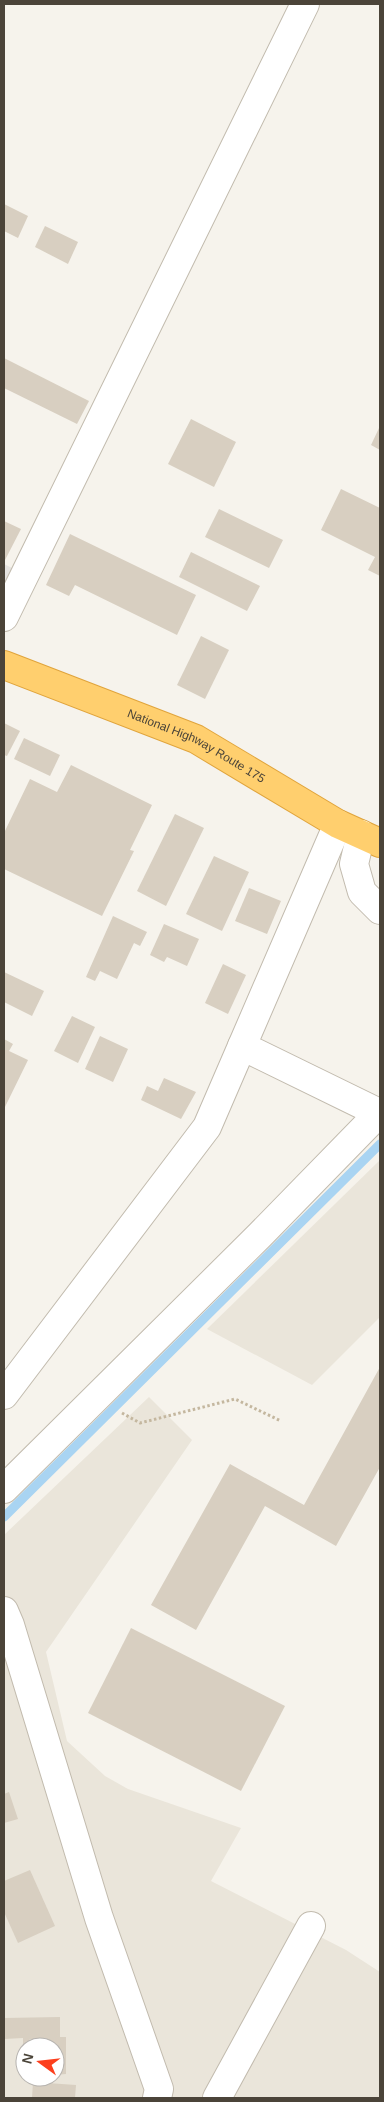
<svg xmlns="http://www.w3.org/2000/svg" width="384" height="2102" font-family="Helvetica,sans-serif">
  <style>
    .residential { fill: #eae5da; fill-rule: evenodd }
    .parking { fill: #e5e3e0 }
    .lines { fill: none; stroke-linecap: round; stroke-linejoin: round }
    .stream { stroke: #a9d4f2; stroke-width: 9 }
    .building { fill: #d8cfc1 }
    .street-casing { stroke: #c2bbae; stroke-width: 30 }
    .highway-casing { stroke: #e0a43c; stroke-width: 30 }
    .path { stroke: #c4b79f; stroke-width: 3; stroke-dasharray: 2.5 2.5; stroke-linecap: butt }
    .street { stroke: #fff; stroke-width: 28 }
    .highway { stroke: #ffcf6e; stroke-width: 28 }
    .labels { text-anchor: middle; stroke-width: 4; stroke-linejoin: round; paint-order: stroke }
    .street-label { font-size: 12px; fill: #4b4439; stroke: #fff }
  </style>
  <rect width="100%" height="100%" fill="#f6f3ec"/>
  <g class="residential">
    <polygon points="380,1160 380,1317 312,1385 207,1329"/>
    <path d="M149 1397 192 1440 46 1652 67 1741 105 1776 128 1789 241 1828 211 1881 346 1950 380 1972V2098H4V1535ZM25 2047H55V2077H25Z"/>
  </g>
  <polygon class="parking" points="4,564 12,568 4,586"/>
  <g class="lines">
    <polyline class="stream" points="4,1517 380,1144"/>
  </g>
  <g class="building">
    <polygon points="4,204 28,216 18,238 4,231"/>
    <polygon points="45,226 78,242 68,264 35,247"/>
    <polygon points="4,358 89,401 77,424 4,388"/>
    <polygon points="191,419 236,442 214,487 168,464"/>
    <polygon points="380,426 380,450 371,445"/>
    <polygon points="341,489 380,508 380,576 368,570 375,557 321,530"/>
    <polygon points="219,509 283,540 269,568 205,537"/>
    <polygon points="4,521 21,529 4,562"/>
    <polygon points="70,534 196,595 177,635 75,585 69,596 46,585"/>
    <polygon points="191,552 260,586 247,611 179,577"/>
    <polygon points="201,636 229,650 205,699 177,685"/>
    <polygon points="4,723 20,731 7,756 4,755"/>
    <polygon points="24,738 60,755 50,776 14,759"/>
    <polygon points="71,765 152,805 130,850 134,851 102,916 4,869 4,833 30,779 57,792"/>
    <polygon points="175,814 204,828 166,906 137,891"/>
    <polygon points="214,856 249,872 222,931 186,914"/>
    <polygon points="249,888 281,901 267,934 235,921"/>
    <polygon points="113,916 147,932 140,946 134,943 117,979 100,971 95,981 86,977"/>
    <polygon points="164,924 199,939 187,966 167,957 164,962 150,955"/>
    <polygon points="223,964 246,975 228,1014 205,1003"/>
    <polygon points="4,972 44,991 32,1016 4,1002"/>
    <polygon points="72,1016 95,1027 78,1063 54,1051"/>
    <polygon points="100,1036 128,1049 113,1082 85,1069"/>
    <polygon points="4,1039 13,1044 9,1051 28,1060 4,1109"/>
    <polygon points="164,1078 196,1092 181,1119 141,1100 147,1086 158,1091"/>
    <polygon points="380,1367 380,1467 336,1546 265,1506 196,1630 151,1605 230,1464 304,1505"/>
    <polygon points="131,1628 285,1706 241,1791 88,1713"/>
    <polygon points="9,1792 18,1819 4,1823 4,1794"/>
    <polygon points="30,1870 55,1926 18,1943 4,1912 4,1881"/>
    <polygon points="60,2017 60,2037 66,2037 66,2074 55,2075 55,2047 25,2047 25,2057 23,2057 23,2038 4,2039 4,2018"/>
    <polygon points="33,2082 76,2085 75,2098 32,2098"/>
  </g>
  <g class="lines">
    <defs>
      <g id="street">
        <polyline points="4,617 305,4"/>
        <polyline points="338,824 242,1046 379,1113"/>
        <polyline points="361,834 354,864 362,892 380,910"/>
        <polyline points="4,1395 207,1127 242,1046"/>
        <polyline points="4,1489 260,1235 380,1112"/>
        <polyline points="4,1611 10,1625 99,1918 159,2089 157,2098"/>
        <polyline points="217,2098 311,1926"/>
      </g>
      <g id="highway">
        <path id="s1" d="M4 665 196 739 338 824 380 843"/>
      </g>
    </defs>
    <use href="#street" class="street-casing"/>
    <use href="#highway" class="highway-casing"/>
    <polyline class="path" points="122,1413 140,1423 235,1399 281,1421"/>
    <use href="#street" class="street"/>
    <use href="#highway" class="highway"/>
  </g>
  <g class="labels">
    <g class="street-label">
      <text dy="4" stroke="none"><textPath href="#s1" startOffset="209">National Highway Route 175</textPath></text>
    </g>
  </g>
  <rect width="384" height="2102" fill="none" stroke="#4b4439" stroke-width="10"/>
  <g transform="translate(40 2062) rotate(285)"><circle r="24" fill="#ffffff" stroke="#b7b4b0"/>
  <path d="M0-4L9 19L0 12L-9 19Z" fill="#fc3f1d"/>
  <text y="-8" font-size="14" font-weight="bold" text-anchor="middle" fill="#4b4439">N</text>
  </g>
</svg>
